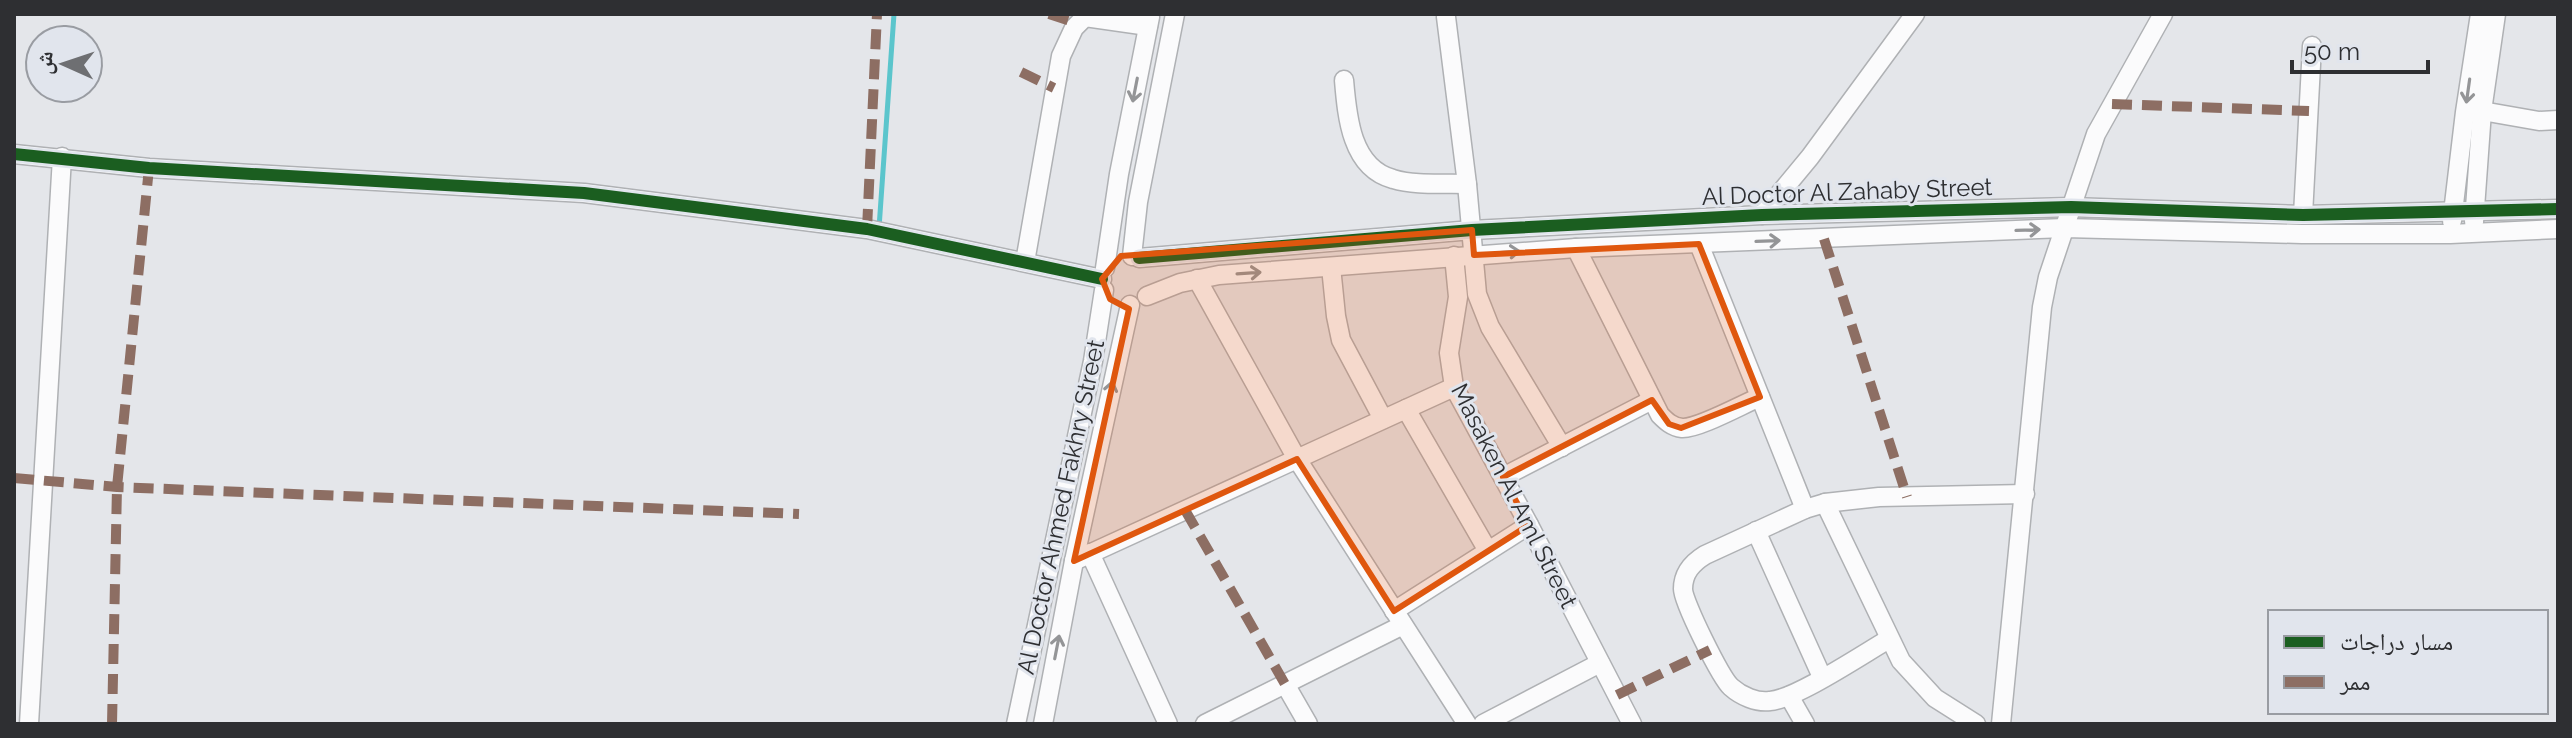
<svg xmlns="http://www.w3.org/2000/svg" width="2572" height="738" font-family="Raleway,'Noto Naskh Arabic',sans-serif">
  <style>
    .lines { fill: none; stroke-linecap: round; stroke-linejoin: round }
    .stream { stroke: #5bc5cc; stroke-width: 5 }
    .minor-casing { stroke: #afb1b4; stroke-width: 21 }
    .minor { stroke: #fbfbfc; stroke-width: 18 }
    .quiet { stroke: #8d6e63; stroke-width: 10; stroke-dasharray: 20 10; stroke-linecap: butt }
    .cycleway-casing { stroke: #e1e5ed; stroke-width: 17 }
    .cycleway { stroke: #1b5e20; stroke-width: 12 }
    .oneway { stroke: #949597 }
    .marked { fill: #df570e; fill-opacity: 0.2; stroke: #df570e; stroke-width: 6; stroke-linejoin: round }
    .labels { text-anchor: middle; stroke-width: 6; stroke-linejoin: round; paint-order: stroke }
    .street-label { font-size: 24px; fill: #2e2f32; stroke: #e1e5ed }
  </style>
  <rect width="100%" height="100%" fill="#e4e6ea"/>
  <g class="lines">
    <polyline class="stream" points="879,228 894,14"/>
    <defs>
      <g id="minor">
        <polyline points="1446,17 1467,184 1477,294 1490,327 1562,447"/>
        <path d="M1344 80C1347 116 1351 168 1393 179 1416 186 1443 183 1467 184"/>
        <polyline points="2482,111 2539,121 2558,120"/>
        <polyline points="14,154 149,168 584,193 867,229 1102,279"/>
        <polyline points="1762,215 1810,157 1915,14"/>
        <polyline points="2303,215 2312,46"/>
        <polyline points="2452,221 2465,112 2480,14"/>
        <polyline points="2474,222 2482,111 2496,14"/>
        <polyline points="1699,244 1805,509"/>
        <path d="M1576 248 1660 415C1666 421 1672 427 1682 428 1698 429 1743 404 1760 397"/>
        <polyline points="1132,256 1138,202 1175,14"/>
        <polyline points="1454,256 1458,297 1449,353 1454,387 1529,525 1632,724"/>
        <polyline points="1139,258 1472,230 1762,215 2071,207 2303,215 2558,209"/>
        <polyline points="1025,262 1061,56 1074,28 1085,17 1148,26"/>
        <polyline points="1331,267 1336,316 1341,340 1383,419"/>
        <polyline points="1105,268 1119,174 1150,17"/>
        <polyline points="1197,279 1297,459 1467,724"/>
        <polyline points="1147,296 1180,283 1219,275 1576,248 2065,228 2302,234 2450,234 2558,229"/>
        <polyline points="1406,409 1488,551"/>
        <polyline points="1503,477 1652,400"/>
        <polyline points="1825,503 1901,661 1935,698 1976,724"/>
        <polyline points="1756,531 1822,677"/>
        <polyline points="1090,553 1168,724"/>
        <polyline points="1074,561 1454,387"/>
        <polyline points="1394,611 1529,525"/>
        <path d="M1889 639C1863 654 1796 699 1770 701 1757 703 1741 696 1731 687 1721 678 1683 602 1683 589 1683 573 1692 563 1705 555L1805 509 1825 503 1879 497 2025 494"/>
        <polyline points="1285,684 1308,724"/>
        <polyline points="1789,696 1805,724"/>
        <polyline points="29,724 62,157"/>
        <polyline points="1016,724 1093,361 1104,290"/>
        <polyline points="1043,724 1074,561 1130,305"/>
        <polyline points="1205,724 1403,625"/>
        <polyline points="1483,724 1600,663"/>
        <polyline points="2001,724 2042,307 2048,277 2096,134 2163,14"/>
      </g>
    </defs>
    <use href="#minor" class="minor-casing"/>
    <use href="#minor" class="minor"/>
    <g class="quiet">
      <polyline points="1049,14 1077,23"/>
      <polyline points="1021,72 1054,88"/>
      <polyline points="2112,104 2309,111"/>
      <polyline points="867,229 877,14"/>
      <polyline points="1824,239 1907,497"/>
      <polyline points="14,478 117,487 799,514"/>
      <polyline points="1185,510 1285,684"/>
      <polyline points="1617,695 1710,650"/>
      <polyline points="112,724 117,487 149,168"/>
    </g>
    <defs>
      <g id="cycleway">
        <polyline points="14,154 149,168 584,193 867,229 1102,279"/>
        <polyline points="1139,258 1472,230 1762,215 2071,207 2303,215 2558,209"/>
      </g>
    </defs>
    <use href="#cycleway" class="cycleway-casing"/>
    <use href="#cycleway" class="cycleway"/>
  </g>
  <defs><path id="oneway-shaft" d="M-6 0H5M1.5-3L5.5 0L1.5 3" fill="none" stroke-width="1.6" stroke-linecap="round" stroke-linejoin="round" transform="scale(2)"/></defs>
  <g class="oneway">
    <use href="#oneway-shaft" transform="translate(1135 90) rotate(101)"/>
    <use href="#oneway-shaft" transform="translate(2468 91) rotate(98)"/>
    <use href="#oneway-shaft" transform="translate(2028 230) rotate(-2)"/>
    <use href="#oneway-shaft" transform="translate(1768 241) rotate(-2)"/>
    <use href="#oneway-shaft" transform="translate(1508 252) rotate(-4)"/>
    <use href="#oneway-shaft" transform="translate(1249 273) rotate(-4)"/>
    <use href="#oneway-shaft" transform="translate(1110 393) rotate(-78)"/>
    <use href="#oneway-shaft" transform="translate(1057 647) rotate(-79)"/>
  </g>
  <path class="marked" d="M1472 230 1474 255 1699 244 1760 397 1681 428 1669 424 1652 400 1503 477 1529 525 1394 611 1297 459 1074 561 1129 309 1110 299 1102 279 1121 256Z"/>
  <g class="labels">
    <g class="street-label">
      <text transform="translate(1847 192) rotate(-2)" y="8">Al Doctor Al Zahaby Street</text>
      <text transform="translate(1514 496) rotate(63)" y="8">Masaken Al Aml Street</text>
      <text transform="translate(1061 507) rotate(-78)" y="8">Al Doctor Ahmed Fakhry Street</text>
    </g>
  </g>
  <rect width="2572" height="738" fill="none" stroke="#2e2f32" stroke-width="32"/>
  <rect x="2268" y="610" width="280" height="104" fill="#e1e5ed" stroke="#999ca2" stroke-width="2"/>
  <rect x="2284" y="636" width="40" height="12" fill="#1b5e20" stroke="#999ca2" stroke-width="2"/>
  <text x="2340" y="650" font-size="24" fill="#2e2f32">مسار دراجات</text>
  <rect x="2284" y="676" width="40" height="12" fill="#8d6e63" stroke="#999ca2" stroke-width="2"/>
  <text x="2340" y="690" font-size="24" fill="#2e2f32">ممر</text>
  <g transform="translate(64 64) rotate(273)"><circle r="38" fill="#e1e5ed" stroke="#999ca2" stroke-width="2"/>
  <path d="M0-6L14 30L0 20L-14 30Z" fill="#6e6f72"/>
  <text y="-12" font-size="22" font-weight="bold" text-anchor="middle" fill="#2e2f32">ش</text>
  </g>
  <path d="M2292 60v12h136v-12" fill="none" stroke="#2e2f32" stroke-width="4"/>
  <text x="2304" y="60" font-size="24" fill="#2e2f32" stroke="#e1e5ed" stroke-width="6" paint-order="stroke">50 m</text>
</svg>
